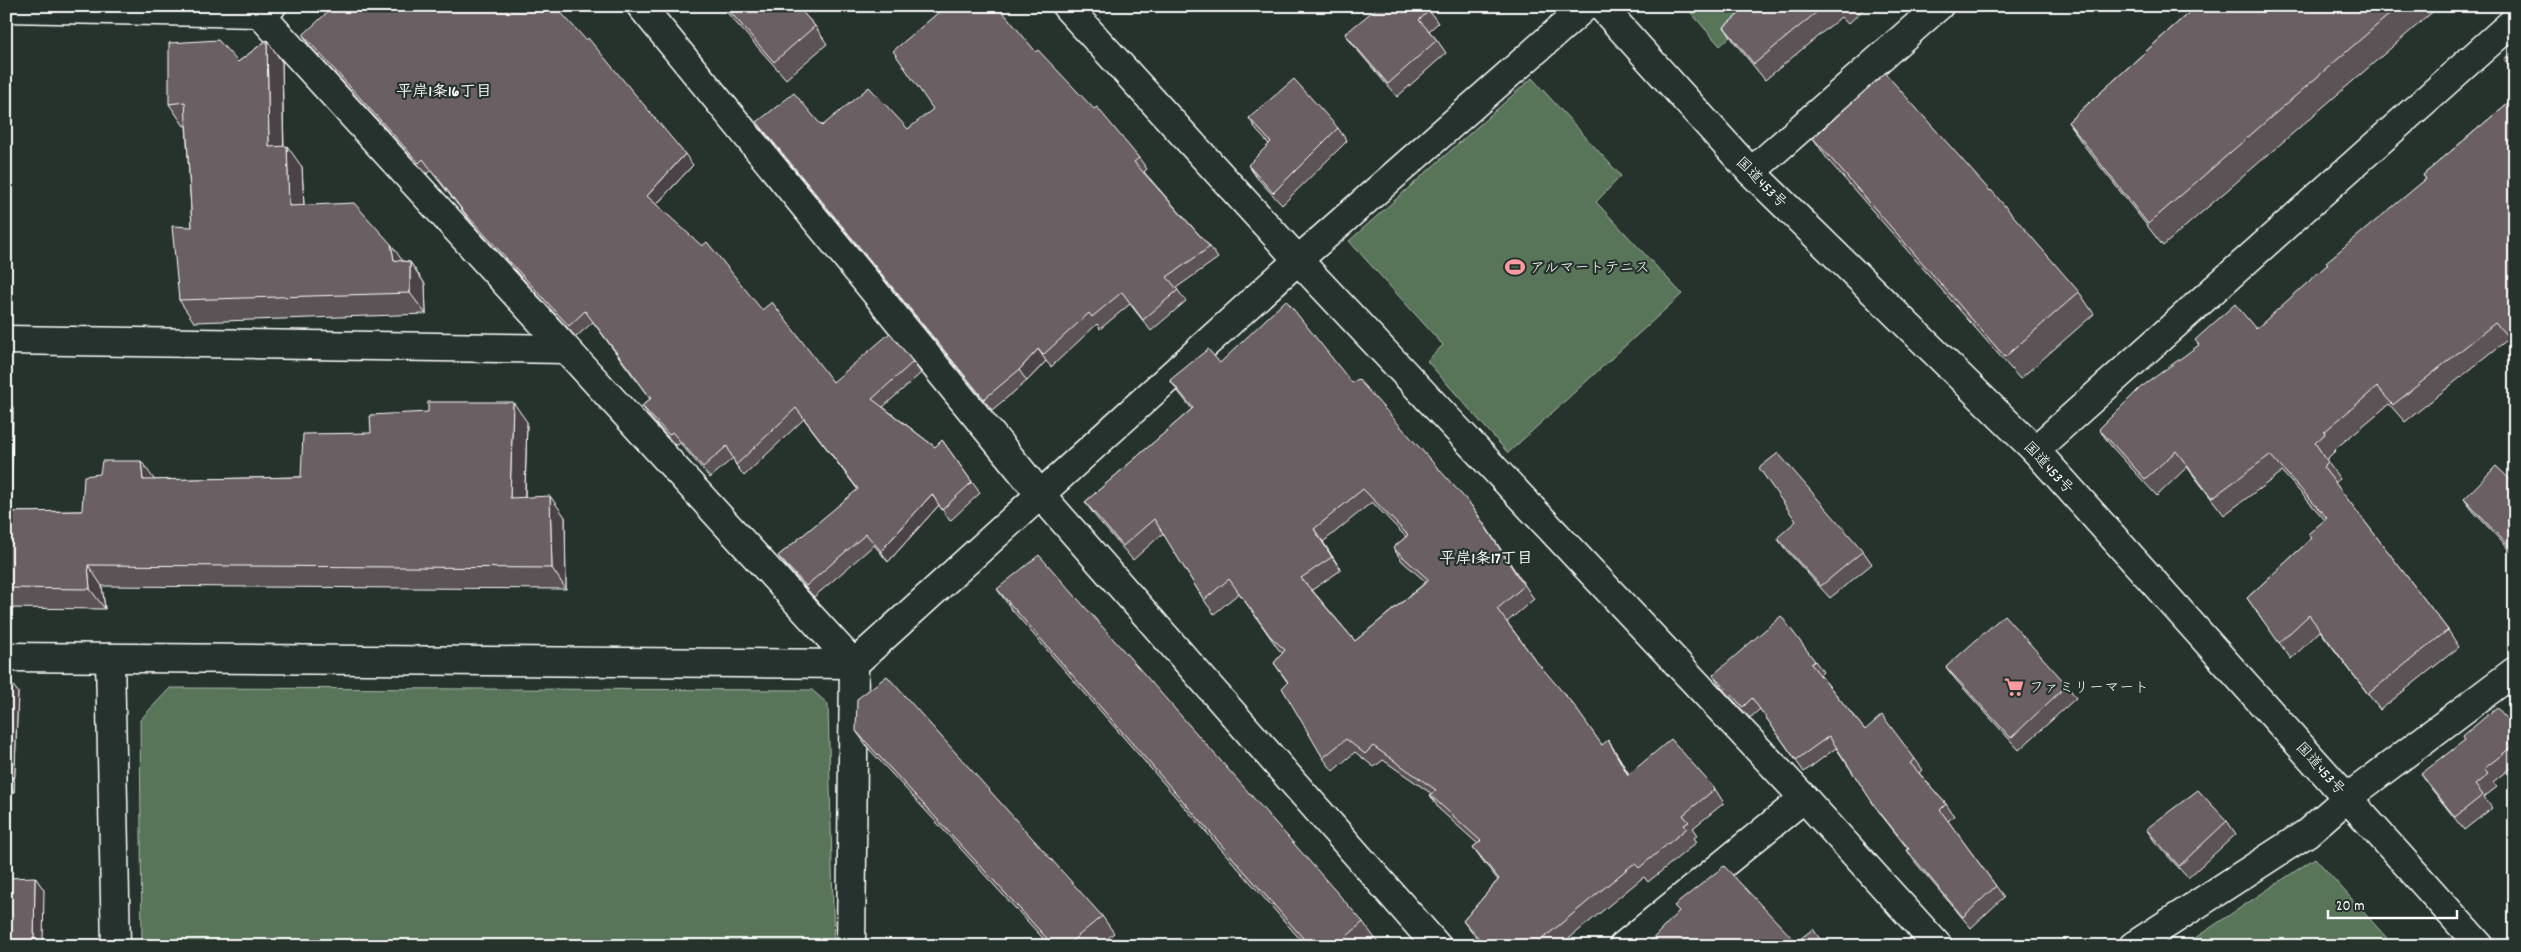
<svg xmlns="http://www.w3.org/2000/svg" width="2521" height="952" font-family="Dekko,'Klee One',sans-serif">
  <style>
    .green { fill: #58745a; stroke: #acbaac }
    .lines { fill: none; stroke-linecap: round; stroke-linejoin: round }
    .street-casing { stroke: #fff; stroke-width: 31 }
    .highway-casing { stroke: #fff; stroke-width: 31 }
    .street { stroke: #26332d; stroke-width: 28 }
    .highway { stroke: #26332d; stroke-width: 28 }
    .wall { fill: #5b5256; stroke: #fff; fill-rule: evenodd }
    .shaded-wall { fill: #4a4246; stroke: #fff }
    .building { fill: #6a5f64; stroke: #fff; fill-rule: evenodd }
    .labels { text-anchor: middle; stroke-width: 4.5; stroke-linejoin: round; paint-order: stroke }
    .street-label { font-size: 15px; fill: #fff; stroke: #26332d }
    .poi-label { font-size: 15px; fill: #fff; stroke: #26332d; text-anchor: start }
    .neighbourhood-label { font-size: 16px; font-weight: bold; fill: #fff; stroke: #26332d }
  </style>
  <rect width="100%" height="100%" fill="#26332d"/>
  <filter id="ink" filterUnits="userSpaceOnUse"><feTurbulence type="fractalNoise" baseFrequency=".02" numOctaves="2"/><feDisplacementMap in="SourceGraphic" scale="10" xChannelSelector="R" yChannelSelector="G"/><feConvolveMatrix kernelMatrix="1 2 1 2 8 2 1 2 1" color-interpolation-filters="sRGB"/></filter>
  <g filter="url(#ink)">
    <g class="green">
      <polygon points="1685,6 1764,6 1720,46"/>
      <polygon points="1532,78 1621,176 1596,202 1682,294 1508,453 1427,361 1443,345 1349,241"/>
      <polygon points="170,688 812,690 828,704 834,946 142,946 140,720"/>
      <polygon points="2315,858 2394,946 2188,946 2186,944"/>
    </g>
    <g class="lines">
      <defs>
        <g id="street">
          <polyline points="641,6 1040,494 1437,946"/>
          <polyline points="1066,6 1298,260 1804,798 1938,946"/>
          <polyline points="6,8 259,13 272,6"/>
          <polyline points="259,13 854,664 851,946"/>
          <polyline points="1751,172 1939,6"/>
          <polyline points="6,340 565,349"/>
          <polyline points="2035,450 2515,20"/>
          <polyline points="6,657 854,664 1298,260 1586,6"/>
          <polyline points="110,658 116,946"/>
          <polyline points="1623,946 1804,798"/>
          <polyline points="2133,946 2307,833 2347,798 2515,671"/>
        </g>
        <polyline id="highway" points="1601,6 1751,172 2035,450 2480,946"/>
      </defs>
      <use href="#street" class="street-casing"/>
      <use href="#highway" class="highway-casing"/>
      <use href="#street" class="street"/>
      <use href="#highway" class="highway"/>
    </g>
    <g class="wall">
      <polygon points="721,6 797,6 815,26 827,44 786,79"/>
      <polygon points="1426,6 1438,23 1429,31 1437,40 1446,53 1397,97 1354,46 1345,34"/>
      <polygon points="1748,6 1867,6 1848,24 1841,17 1765,80 1735,43 1724,27"/>
      <polygon points="2196,6 2436,6 2437,8 2163,246 2082,143 2068,122"/>
      <polygon points="303,35 693,165 656,205 762,310 833,382 913,362 921,373 883,407 935,447 942,440 980,493 950,521 939,505 888,562 874,545 814,597 786,566 778,556 858,490 804,419 744,476 736,465 733,458 710,478 680,443 676,446 650,417 642,406 650,399 593,322 576,337 472,223 430,170 427,174 310,46"/>
      <polygon points="267,40 282,62 284,146 302,167 304,205 403,261 410,262 425,284 426,314 194,322 179,300 192,227 186,125 184,126 169,104 238,62"/>
      <polygon points="1036,52 1139,158 1147,169 1144,172 1210,247 1218,258 1176,288 1186,301 1151,331 1130,304 1100,329 1097,324 1051,367 1046,361 1027,381 992,410 765,133 757,122 908,129"/>
      <polygon points="2515,97 2515,348 2507,340 2405,422 2389,404 2335,449 2336,450 2326,460 2340,479 2335,483 2448,630 2459,647 2380,710 2320,631 2291,659 2247,598 2312,538 2325,520 2282,472 2224,515 2187,467 2157,496 2111,446 2099,429 2256,329 2426,179 2423,175"/>
      <polygon points="1249,118 1338,128 1347,141 1282,205 1257,178 1248,165 1269,144 1257,131"/>
      <polygon points="1813,138 2079,292 2094,314 2020,379 1828,160"/>
      <path d="M1220 363 1352 383 1471 505 1480 518 1534 599 1507 622 1536 661 1602 745 1617 754 1629 774 1715 789 1724 803 1693 828 1698 835 1694 838 1697 842 1648 882 1644 877 1641 879 1560 946H1483L1473 934 1463 921 1498 880 1483 861 1473 847 1478 844 1439 809 1430 795 1432 794 1383 760 1374 767 1355 752 1333 771 1323 758 1288 683 1274 663 1283 653 1279 650 1239 593 1214 614 1204 600 1163 533 1133 560 1095 516 1085 502 1192 409 1180 394 1170 380ZM1372 502 1406 537 1393 548 1402 561 1426 582 1355 641 1312 590 1341 570 1323 542Z"/>
      <polygon points="6,398 13,408 11,512 82,511 155,480 301,477 371,433 527,422 525,497 565,517 566,589 102,586 105,609 6,608"/>
      <polygon points="2515,484 2515,556 2473,511 2464,499"/>
      <polygon points="1777,538 1863,551 1872,564 1830,598 1786,550"/>
      <polygon points="997,589 1363,922 1379,944 1376,946 1306,946 1012,610"/>
      <polygon points="1815,661 1823,672 1820,675 1865,730 1915,759 1923,770 1919,773 1946,804 1954,816 1948,821 2004,897 1971,928 1915,862 1907,850 1908,849 1882,816 1836,748 1804,772 1760,709 1750,718 1721,687 1713,675"/>
      <polygon points="1946,667 2067,685 2076,698 2019,750 1955,679"/>
      <polygon points="6,680 18,692 14,793 6,793"/>
      <polygon points="2515,728 2515,764 2493,782 2497,787 2484,797 2492,808 2464,830 2430,787 2421,774"/>
      <polygon points="856,731 1102,916 1114,933 1099,946 1050,946 869,749"/>
      <polygon points="2227,821 2236,834 2188,878 2155,842 2146,829"/>
    </g>
    <g class="shaded-wall">
      <polygon points="267,40 282,62 284,169 269,147"/>
      <polygon points="287,146 302,167 305,228 289,206"/>
      <polygon points="685,154 693,165 654,207 647,196"/>
      <polygon points="391,244 406,266 394,260"/>
      <polygon points="410,262 425,284 426,314 410,293"/>
      <polygon points="1038,349 1046,361 1027,381 1019,370"/>
      <polygon points="6,398 13,408 10,533 6,527"/>
      <polygon points="513,402 527,422 524,519 510,498"/>
      <polygon points="141,461 156,482 143,480"/>
      <polygon points="932,494 939,505 888,562 881,551"/>
      <polygon points="550,496 565,517 566,589 552,568"/>
      <polygon points="1314,529 1323,542 1341,570 1332,557"/>
      <polygon points="88,565 102,586 105,609 90,589"/>
      <polygon points="9,680 18,692 14,793 6,781"/>
      <polygon points="1608,740 1617,754 1637,788 1628,775"/>
      <polygon points="35,877 44,890 43,946 34,946"/>
    </g>
    <g class="building">
      <polygon points="334,6 555,6 586,40 588,38 685,154 647,196 702,246 707,242 762,310 772,302 833,382 890,333 913,362 872,399 935,447 942,440 972,482 942,510 932,494 881,551 866,534 806,586 778,556 858,489 796,408 736,465 727,446 703,467 672,432 669,435 642,406 651,398 585,311 569,326 464,212 423,159 419,163 303,35"/>
      <polygon points="725,6 797,6 815,26 774,62"/>
      <polygon points="946,6 998,6 1036,52 1038,50 1094,109 1097,107 1139,158 1134,162 1210,247 1167,277 1178,290 1143,320 1122,292 1092,317 1089,313 1043,355 1038,349 1019,370 984,399 757,122 794,93 822,126 869,87 908,129 933,109 893,51"/>
      <polygon points="1379,6 1426,6 1429,11 1419,20 1437,40 1388,84 1345,34"/>
      <polygon points="1748,6 1824,6 1754,64 1724,27"/>
      <polygon points="2196,6 2399,6 2148,224 2068,122"/>
      <polygon points="218,40 238,62 267,40 269,147 287,146 289,206 354,203 391,244 394,260 410,262 410,293 179,300 172,226 192,227 185,102 169,104 169,43"/>
      <polygon points="2515,50 2515,74 2504,59"/>
      <polygon points="1885,73 1990,191 1991,190 2079,292 2005,357 1813,138"/>
      <polygon points="1294,79 1338,128 1273,193 1248,165 1271,142 1249,118"/>
      <polygon points="2515,97 2515,344 2495,323 2393,405 2377,387 2324,432 2325,434 2315,443 2328,462 2323,467 2448,630 2368,694 2309,615 2279,643 2247,598 2312,538 2308,534 2327,518 2270,455 2212,498 2176,451 2145,479 2099,429 2140,388 2199,345 2195,340 2235,304 2256,329 2328,264 2326,262 2426,179 2423,175"/>
      <path d="M1286 300 1352 383 1358 379 1471 505 1524 586 1497 609 1536 661 1573 704 1602 745 1608 740 1628 775 1671 739 1715 789 1683 815 1689 822 1684 825 1687 828 1639 868 1635 864 1632 865 1534 946H1486L1463 921 1499 879 1473 847 1481 841 1430 795 1436 790 1373 746 1365 754 1346 739 1323 758 1282 688 1288 682 1274 663 1285 650 1270 636 1229 579 1204 600 1154 519 1123 546 1085 502 1193 408 1170 380 1208 349 1220 363ZM1363 489 1408 535 1393 548 1429 580 1355 641 1301 578 1332 557 1314 529Z"/>
      <polygon points="428,402 513,402 510,498 550,496 552,568 88,565 90,589 6,588 6,512 82,511 84,476 100,474 102,461 141,461 143,480 301,477 303,434 371,433 370,415 428,412"/>
      <polygon points="1778,453 1863,551 1821,586 1777,538 1796,521 1759,468"/>
      <polygon points="2496,466 2515,484 2515,553 2464,499"/>
      <polygon points="1039,555 1363,922 1336,946 1310,946 997,589"/>
      <polygon points="2004,615 2067,685 2011,738 1946,667"/>
      <polygon points="1781,616 1815,661 1811,664 1865,730 1882,715 1915,759 1910,763 1946,804 1940,810 1996,886 1963,917 1907,850 1909,849 1874,805 1829,736 1796,760 1752,698 1743,707 1713,675"/>
      <polygon points="887,676 1102,916 1066,946 1054,946 856,731 857,699"/>
      <polygon points="6,680 9,680 6,758"/>
      <polygon points="2497,707 2515,728 2515,744 2484,769 2488,774 2475,785 2483,795 2455,817 2421,774 2465,740 2463,736"/>
      <polygon points="2198,790 2227,821 2179,866 2146,829"/>
      <polygon points="1724,866 1796,942 1813,929 1825,946 1646,946 1679,911 1674,906"/>
      <polygon points="35,877 34,946 6,946 6,878"/>
      <polygon points="2168,941 2172,946 2163,946"/>
    </g>
  </g>
  <defs>
    <symbol id="stadium-bare" viewBox="-9 -9 18 18"><path d="M0-5a6.5 5 0 1 0 0 10a6.5 5 0 1 0 0-10ZM-3.5-1.8h7v3.6h-7Z" fill="#ff9aa2" stroke="#26332d" stroke-width="2.5" paint-order="stroke"/></symbol>
    <symbol id="supermarket-bare" viewBox="-9 -9 18 18"><path d="M-6-5.5h2.5l.6 2H6L4.5 2H-2.5L-4.4-4H-6ZM-1.5 3.2a1.3 1.3 0 1 0 .1 0ZM3 3.2a1.3 1.3 0 1 0 .1 0Z" fill="#ff9aa2" stroke="#26332d" stroke-width="2.5" paint-order="stroke"/></symbol>
  </defs>
  <g fill-rule="evenodd">
    <use href="#stadium-bare" x="1501" y="253" width="28" height="28"/>
    <use href="#supermarket-bare" x="2000" y="673" width="28" height="28"/>
  </g>
  <g class="labels">
    <g class="street-label">
      <text transform="translate(1762 182) rotate(45)" y="5">国道453号</text>
      <text transform="translate(2049 467) rotate(47)" y="5">国道453号</text>
      <text transform="translate(2321 768) rotate(48)" y="5">国道453号</text>
    </g>
    <g class="poi-label">
      <text x="1530" y="272">アルマートテニス</text>
      <text x="2029" y="692">ファミリーマート</text>
    </g>
    <g class="neighbourhood-label">
      <text x="444" y="96">平岸1条16丁目</text>
      <text x="1486" y="563">平岸1条17丁目</text>
    </g>
  </g>
  <rect width="2521" height="952" fill="none" stroke="#26332d" stroke-width="25"/>
  <rect x="12" y="12" width="2496" height="927" fill="none" stroke="#fff" stroke-width="2" filter="url(#ink)"/>
  <path d="M2328 910v8h129v-8" fill="none" stroke="#ffffff" stroke-width="2.5"/>
  <text x="2336" y="910" font-size="15" fill="#ffffff" stroke="#26332d" stroke-width="4" paint-order="stroke">20 m</text>
</svg>
